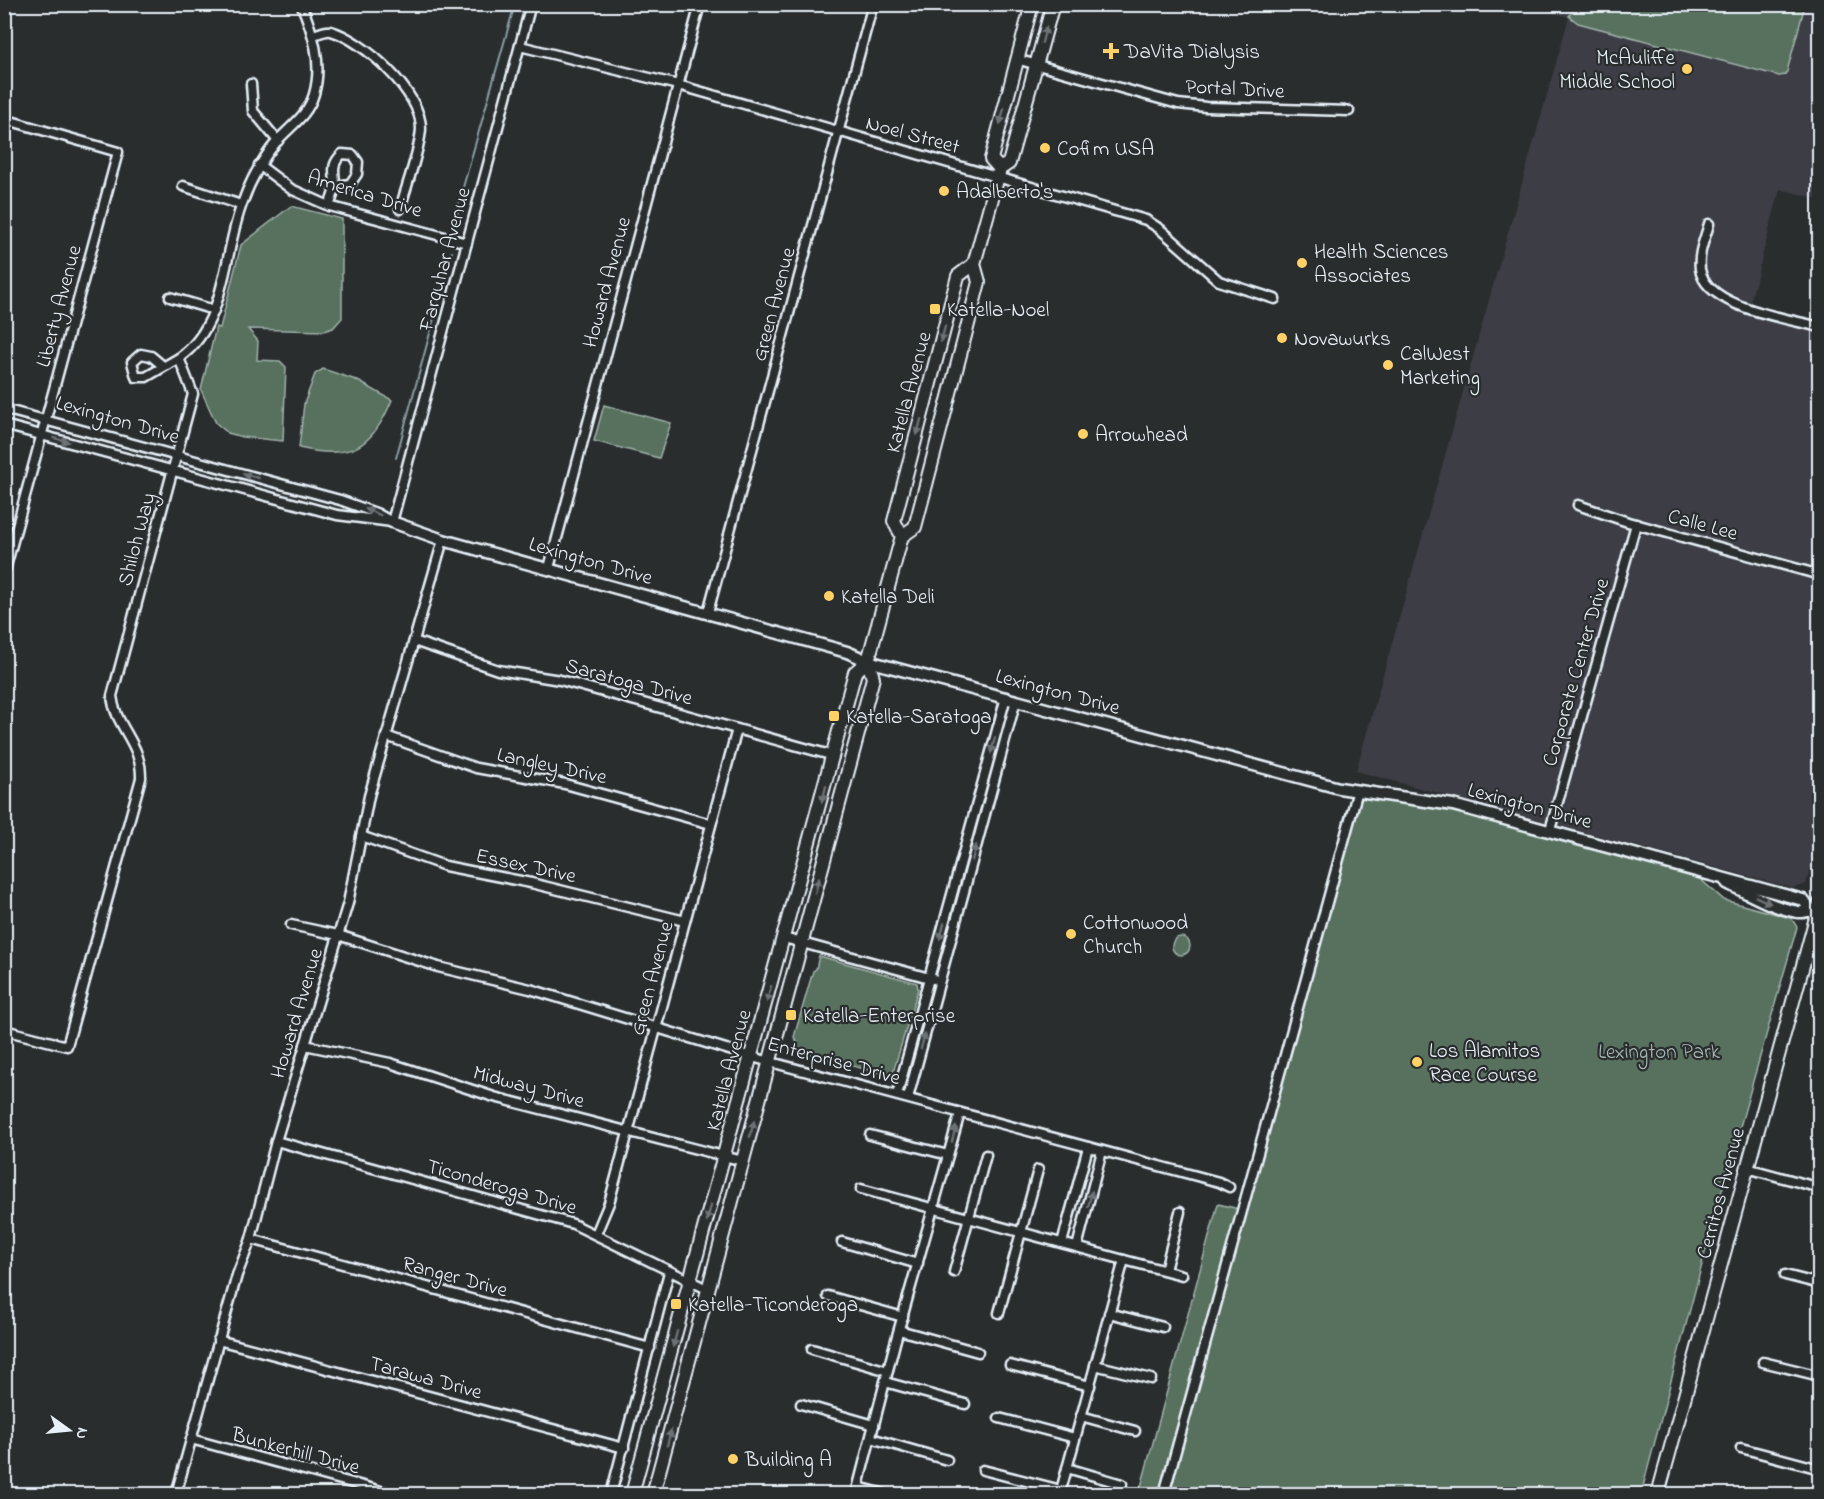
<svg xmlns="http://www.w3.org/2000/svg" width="1824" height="1499" font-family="'Indie Flower',sans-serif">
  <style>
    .built { fill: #3d3e44 }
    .green { fill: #58715e; stroke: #a0b1ab; stroke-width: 1.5 }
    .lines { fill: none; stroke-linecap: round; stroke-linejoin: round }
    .stream { stroke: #889ea4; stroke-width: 2 }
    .minor-casing { stroke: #e8f1f8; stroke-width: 13 }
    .tertiary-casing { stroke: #e8f1f8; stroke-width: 15 }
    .secondary-casing { stroke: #e8f1f8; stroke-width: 16 }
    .primary-casing { stroke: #e8f1f8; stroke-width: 16 }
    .minor { stroke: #2a2d2e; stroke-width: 8 }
    .tertiary { stroke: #2a2d2e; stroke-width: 10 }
    .secondary { stroke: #2a2d2e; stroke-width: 12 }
    .primary { stroke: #2a2d2e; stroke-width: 12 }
    .oneway { fill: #6c7275 }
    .poi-dot { fill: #ffd166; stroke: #2a2d2e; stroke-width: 2 }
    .labels { text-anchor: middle; stroke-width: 4.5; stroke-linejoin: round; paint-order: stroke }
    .poi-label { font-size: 21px; fill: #e8f1f8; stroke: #2a2d2e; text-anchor: start }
    .street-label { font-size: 21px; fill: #e8f1f8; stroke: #2a2d2e }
    .park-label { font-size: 21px; fill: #a7b7b3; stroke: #2a2d2e }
  </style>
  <rect width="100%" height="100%" fill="#2a2d2e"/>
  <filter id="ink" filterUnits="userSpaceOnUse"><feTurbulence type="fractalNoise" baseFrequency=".0167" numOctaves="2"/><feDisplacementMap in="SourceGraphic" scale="12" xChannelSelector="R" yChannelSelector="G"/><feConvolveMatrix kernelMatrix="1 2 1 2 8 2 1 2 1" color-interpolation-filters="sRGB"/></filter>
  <g filter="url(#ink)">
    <polygon class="built" points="1523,5 1819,5 1819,199 1780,189 1747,314 1819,333 1820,833 1806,884 1793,888 1356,771 1569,17"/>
    <g class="green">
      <polygon points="1576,5 1576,4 1805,5 1786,75 1779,76 1578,23 1569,16"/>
      <polygon points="291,206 342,219 342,318 333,328 324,331 248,329 258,341 257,360 280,361 286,367 283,441 242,437 228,433 216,423 201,390 216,327 220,328 241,245"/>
      <path d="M323 369 356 380 392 400C372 449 350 460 299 448L304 404 315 374Z"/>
      <polygon points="604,405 671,423 659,458 594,441"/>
      <polygon points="1362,797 1451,809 1700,879 1724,900 1787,917 1792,919 1797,927 1718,1204 1641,1494 1139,1494 1218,1204 1239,1209 1351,799 1361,801"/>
      <circle cx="1181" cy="946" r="9"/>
      <polygon points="819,956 917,983 918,989 892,1076 794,1051 797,1041 794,1037 813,971 816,969"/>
    </g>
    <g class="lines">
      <g class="stream">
        <polyline points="457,227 458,205 515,4"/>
        <polyline points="396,458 452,252"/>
      </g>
      <defs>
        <g id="minor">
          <path d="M314 35C320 33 326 30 331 31 363 40 422 93 421 129 420 150 406 187 400 209"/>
          <polyline points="520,46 678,85 1146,220 1160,229 1219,281 1275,299"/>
          <polyline points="1016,59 1178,104 1206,107 1349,111"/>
          <polyline points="251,84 253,111 278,141"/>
          <polyline points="4,119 118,152 4,574"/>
          <polyline points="259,165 291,189 329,206 467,243"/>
          <polyline points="183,186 241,205"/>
          <path d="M329 206C331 200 335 192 335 186 335 171 330 166 342 154L353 155 358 162 357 174 350 184 335 186"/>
          <path d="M1709 224C1705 239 1698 252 1700 269 1706 308 1787 318 1820 327"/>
          <polyline points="170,297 214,310"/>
          <polyline points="163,366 151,356 141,354 132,362 136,377 146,377 179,358"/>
          <polyline points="4,409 340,500 376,513 392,522 337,515 4,425"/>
          <polyline points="1578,505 1628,522 1820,575"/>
          <polyline points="392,522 531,4"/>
          <polyline points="549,568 700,4"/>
          <polyline points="708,612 873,4"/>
          <polyline points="414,641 498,670 560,680 834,756"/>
          <polyline points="386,736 476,768 565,784 711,824"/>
          <polyline points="1550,830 1636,524"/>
          <polyline points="361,836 445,866 531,883 685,921"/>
          <polyline points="291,925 338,935 438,967 530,989 752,1057 1219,1182 1229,1187"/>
          <polyline points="784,938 933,979"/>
          <path d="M4 1030 67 1046 141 778C142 743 115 727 112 696L193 394 179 358C227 324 223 254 242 204 250 181 262 159 278 140 292 125 308 115 314 94 323 63 313 32 301 4"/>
          <polyline points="305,1045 390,1063 494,1097 743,1161"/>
          <polyline points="897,1095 1006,697"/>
          <polyline points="908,1098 1016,700"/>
          <polyline points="870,1135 948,1155"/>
          <polyline points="276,1141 573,1224 709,1290"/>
          <polyline points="1747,1168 1820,1188"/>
          <polyline points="861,1189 1124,1260 1060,1494"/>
          <polyline points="596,1234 609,1203 737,729"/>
          <polyline points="251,1239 650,1348"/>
          <polyline points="842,1242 918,1264"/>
          <polyline points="1062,1243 1088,1147"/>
          <polyline points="1077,1247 1102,1151"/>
          <polyline points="1124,1260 1182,1275"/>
          <polyline points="1165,1270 1180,1212"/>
          <polyline points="954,1272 986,1155"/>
          <polyline points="1785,1275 1820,1284"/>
          <polyline points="828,1296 903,1317"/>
          <polyline points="999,1313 1038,1170"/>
          <polyline points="1109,1313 1163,1327"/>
          <polyline points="899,1330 978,1352"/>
          <polyline points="218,1340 624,1448"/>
          <polyline points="812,1349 888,1371"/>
          <polyline points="1763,1362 1820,1376"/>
          <polyline points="1010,1365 1090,1386"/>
          <polyline points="1095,1365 1151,1379"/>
          <polyline points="885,1382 965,1404"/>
          <polyline points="801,1404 874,1425"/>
          <polyline points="1081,1416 1135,1431"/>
          <polyline points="999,1418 1075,1438"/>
          <polyline points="871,1438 947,1460"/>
          <polyline points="191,1439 392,1494"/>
          <polyline points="1741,1448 1820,1469"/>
          <polyline points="1067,1468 1122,1484"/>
          <polyline points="983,1470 1061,1490"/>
          <polyline points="858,1487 885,1494"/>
          <polyline points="176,1494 237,1275 251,1239 276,1141 348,903 369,796 443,540"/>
          <polyline points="611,1494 669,1272"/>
          <polyline points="856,1494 895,1343 960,1113"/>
          <polyline points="1164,1494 1358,790"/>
        </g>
        <g id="tertiary">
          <polyline points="392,522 443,540 847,652 868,661 1339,788 1453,805 1803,900 1810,909"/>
          <path d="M1727 883C1749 894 1773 908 1798 912 1804 913 1809 909 1816 911"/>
        </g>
        <polyline id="secondary" points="1658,1494 1820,903"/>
        <g id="primary">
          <polyline points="1000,169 991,159 1032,4"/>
          <polyline points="902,536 894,521 958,276 974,264"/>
          <polyline points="632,1494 855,672 868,661 902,536 915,527 979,282 974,264 1000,169 1009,163 1053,4"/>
          <polyline points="653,1494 873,678 868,661"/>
        </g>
      </defs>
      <use href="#minor" class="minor-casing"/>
      <use href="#tertiary" class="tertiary-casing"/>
      <use href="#secondary" class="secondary-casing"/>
      <use href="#primary" class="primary-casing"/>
      <use href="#minor" class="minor"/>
      <use href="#tertiary" class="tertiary"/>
      <use href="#secondary" class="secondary"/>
      <use href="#primary" class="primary"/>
    </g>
    <defs><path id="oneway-solid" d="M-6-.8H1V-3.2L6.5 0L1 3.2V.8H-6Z" transform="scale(1.5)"/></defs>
    <g class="oneway">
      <use href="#oneway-solid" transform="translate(1044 35) rotate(-75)"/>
      <use href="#oneway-solid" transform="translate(1002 116) rotate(105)"/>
      <use href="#oneway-solid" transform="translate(943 334) rotate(105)"/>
      <use href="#oneway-solid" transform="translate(919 427) rotate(105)"/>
      <use href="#oneway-solid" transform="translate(61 440) rotate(15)"/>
      <use href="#oneway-solid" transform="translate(251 476) rotate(-165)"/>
      <use href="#oneway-solid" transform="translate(373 512) rotate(-157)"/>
      <use href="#oneway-solid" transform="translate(993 745) rotate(105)"/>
      <use href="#oneway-solid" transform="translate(824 794) rotate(105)"/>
      <use href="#oneway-solid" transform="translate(974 853) rotate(-75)"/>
      <use href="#oneway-solid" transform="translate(817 886) rotate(-75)"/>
      <use href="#oneway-solid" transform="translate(1763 900) rotate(25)"/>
      <use href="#oneway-solid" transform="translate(942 931) rotate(105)"/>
      <use href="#oneway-solid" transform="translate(769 994) rotate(105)"/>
      <use href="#oneway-solid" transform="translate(923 1041) rotate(-75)"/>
      <use href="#oneway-solid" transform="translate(752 1129) rotate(-75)"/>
      <use href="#oneway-solid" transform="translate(954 1134) rotate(-75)"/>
      <use href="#oneway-solid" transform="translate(1090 1199) rotate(-76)"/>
      <use href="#oneway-solid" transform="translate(709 1213) rotate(105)"/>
      <use href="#oneway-solid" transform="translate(675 1339) rotate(105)"/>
      <use href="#oneway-solid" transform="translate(669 1438) rotate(-75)"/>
    </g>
  </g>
  <g class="poi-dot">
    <path d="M1108 42h6v6h6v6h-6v6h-6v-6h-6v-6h6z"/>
    <circle cx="1687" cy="69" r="6"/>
    <circle cx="1045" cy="148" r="6"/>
    <circle cx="944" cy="191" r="6"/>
    <circle cx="1302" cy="263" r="6"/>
    <rect x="929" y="303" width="12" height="12" rx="3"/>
    <circle cx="1282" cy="338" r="6"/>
    <circle cx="1388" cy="365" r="6"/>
    <circle cx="1083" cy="434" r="6"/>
    <circle cx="829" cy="596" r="6"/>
    <rect x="828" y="710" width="12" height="12" rx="3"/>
    <circle cx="1071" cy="934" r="6"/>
    <rect x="785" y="1009" width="12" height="12" rx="3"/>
    <circle cx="1417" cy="1062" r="6"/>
    <rect x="670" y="1298" width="12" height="12" rx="3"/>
    <circle cx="733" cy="1459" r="6"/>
  </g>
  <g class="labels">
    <g class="poi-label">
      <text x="1124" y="58">DaVita Dialysis</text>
      <text x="1675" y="64" text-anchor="end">McAuliffe<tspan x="1675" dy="24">Middle School</tspan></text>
      <text x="1057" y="155">Cofim USA</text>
      <text x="956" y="198">Adalberto's</text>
      <text x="1314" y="258">Health Sciences<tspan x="1314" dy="24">Associates</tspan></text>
      <text x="947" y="316">Katella-Noel</text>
      <text x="1294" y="345">Novawurks</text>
      <text x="1400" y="360">CalWest<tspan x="1400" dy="24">Marketing</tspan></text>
      <text x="1095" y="441">Arrowhead</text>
      <text x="841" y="603">Katella Deli</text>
      <text x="846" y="723">Katella-Saratoga</text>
      <text x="1083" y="929">Cottonwood<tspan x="1083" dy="24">Church</tspan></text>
      <text x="803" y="1022">Katella-Enterprise</text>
      <text x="1429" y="1057">Los Alamitos<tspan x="1429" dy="24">Race Course</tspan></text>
      <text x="688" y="1311">Katella-Ticonderoga</text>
      <text x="745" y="1466">Building A</text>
    </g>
    <g class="street-label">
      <text transform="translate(1235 88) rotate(3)" y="7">Portal Drive</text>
      <text transform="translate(913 134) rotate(15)" y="7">Noel Street</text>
      <text transform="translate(365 193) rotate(17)" y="7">America Drive</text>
      <text transform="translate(444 259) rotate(-75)" y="7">Farquhar Avenue</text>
      <text transform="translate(606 282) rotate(-75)" y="7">Howard Avenue</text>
      <text transform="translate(773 304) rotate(-75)" y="7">Green Avenue</text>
      <text transform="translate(58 306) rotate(-75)" y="7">Liberty Avenue</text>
      <text transform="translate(908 392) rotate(-75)" y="7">Katella Avenue</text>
      <text transform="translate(118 419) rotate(16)" y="7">Lexington Drive</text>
      <text transform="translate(1703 524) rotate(15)" y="7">Calle Lee</text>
      <text transform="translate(136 539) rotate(-75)" y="7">Shiloh Way</text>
      <text transform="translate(591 560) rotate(16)" y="7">Lexington Drive</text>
      <text transform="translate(1575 672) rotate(-74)" y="7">Corporate Center Drive</text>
      <text transform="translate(629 681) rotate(15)" y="7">Saratoga Drive</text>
      <text transform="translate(1058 691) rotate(15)" y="7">Lexington Drive</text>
      <text transform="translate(552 765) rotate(12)" y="7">Langley Drive</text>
      <text transform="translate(1530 805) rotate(15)" y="7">Lexington Drive</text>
      <text transform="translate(526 865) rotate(12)" y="7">Essex Drive</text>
      <text transform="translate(651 978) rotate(-75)" y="7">Green Avenue</text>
      <text transform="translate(296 1013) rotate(-73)" y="7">Howard Avenue</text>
      <text transform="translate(834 1060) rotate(15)" y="7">Enterprise Drive</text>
      <text transform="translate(728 1070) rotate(-75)" y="7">Katella Avenue</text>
      <text transform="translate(529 1086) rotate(15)" y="7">Midway Drive</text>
      <text transform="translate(502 1186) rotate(16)" y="7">Ticonderoga Drive</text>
      <text transform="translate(1720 1193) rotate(-75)" y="7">Cerritos Avenue</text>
      <text transform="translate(455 1276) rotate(15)" y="7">Ranger Drive</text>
      <text transform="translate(426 1377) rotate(15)" y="7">Tarawa Drive</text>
      <text transform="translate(296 1450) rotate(15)" y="7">Bunkerhill Drive</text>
    </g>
    <g class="park-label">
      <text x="1659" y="1058">Lexington Park</text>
    </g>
  </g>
  <rect width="1824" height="1499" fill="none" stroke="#2a2d2e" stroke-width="24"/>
  <rect x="12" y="12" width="1800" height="1475" fill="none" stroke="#e8f1f8" stroke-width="2" filter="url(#ink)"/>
  <g transform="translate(69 1430) rotate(105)" stroke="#2a2d2e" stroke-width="4.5" paint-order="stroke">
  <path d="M0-4.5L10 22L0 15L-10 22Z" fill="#e8f1f8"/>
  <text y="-9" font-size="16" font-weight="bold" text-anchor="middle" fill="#e8f1f8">N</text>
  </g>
</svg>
